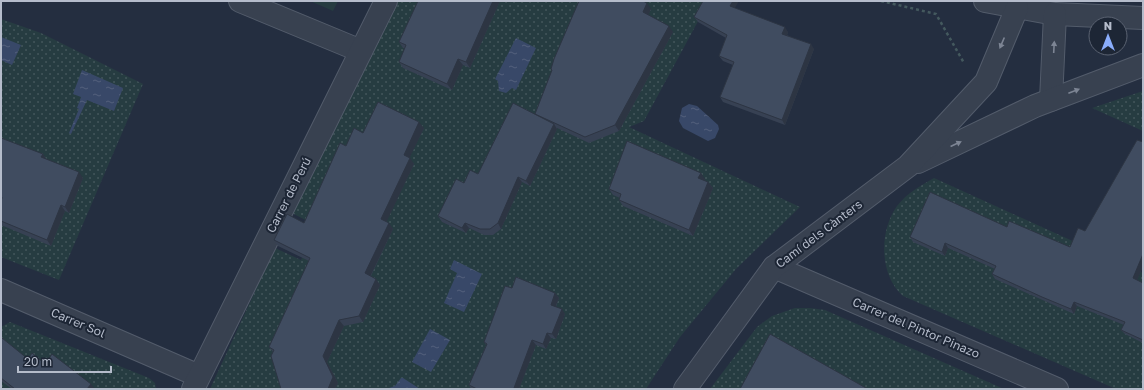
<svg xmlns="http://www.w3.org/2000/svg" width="1144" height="390" font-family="'Golos Text',sans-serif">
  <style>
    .grass { fill: url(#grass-dots) }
    .park { fill: #263c41 }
    .water { fill: url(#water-ripples) }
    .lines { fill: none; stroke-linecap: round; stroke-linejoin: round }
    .minor-casing { stroke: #535c6b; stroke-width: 24 }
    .path { stroke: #44595e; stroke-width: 2.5; stroke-dasharray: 3 3; stroke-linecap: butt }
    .minor { stroke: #384150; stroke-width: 22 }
    .wall { fill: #374153 }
    .shaded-wall { fill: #2d3543 }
    .building { fill: #404c60; stroke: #2d3543 }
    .oneway { fill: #7d8594 }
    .labels { text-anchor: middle; stroke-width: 4; stroke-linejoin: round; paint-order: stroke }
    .street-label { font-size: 12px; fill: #b5bccb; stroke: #1d2635 }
  </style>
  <defs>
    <pattern id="grass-dots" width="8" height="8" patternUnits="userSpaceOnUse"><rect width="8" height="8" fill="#263c41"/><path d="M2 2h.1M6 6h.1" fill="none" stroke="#43565b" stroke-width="1.8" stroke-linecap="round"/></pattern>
    <pattern id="water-ripples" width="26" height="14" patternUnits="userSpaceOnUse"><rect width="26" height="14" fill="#384868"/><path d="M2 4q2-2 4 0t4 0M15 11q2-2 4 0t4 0" fill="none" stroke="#53607c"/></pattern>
  </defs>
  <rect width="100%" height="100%" fill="#242e40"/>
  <g class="grass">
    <polygon points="393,1 709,1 644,121 629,127 800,207 736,269 680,337 646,389 210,389 275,248 301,260 317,226 292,213"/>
    <polygon points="1,19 41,33 143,84 59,280 1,257"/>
    <polygon points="1143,91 1143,131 1092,108"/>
    <path d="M934 178 1143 273V389H1116L903 296C879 275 879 231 897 206 907 193 920 186 934 178Z"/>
    <polygon points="795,308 810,308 825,310 1004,389 710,389 757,327 772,316"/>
    <polygon points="10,322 149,378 155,383 156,389 1,389 1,327"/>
  </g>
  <polygon class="park" points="310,1 338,1 333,11"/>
  <g class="water">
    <polygon points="1,37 21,45 12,65 1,60"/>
    <polygon points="516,38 536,48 516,90 512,88 506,93 499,91 498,81 495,79"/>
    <polygon points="82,70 123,88 114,111 87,100 71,134 69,133 79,109 77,108 81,97 73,94"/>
    <polygon points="689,104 697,106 718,125 719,129 715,138 708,141 683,128 679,121 682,108"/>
    <polygon points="454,260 482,274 464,312 444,303 457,273 450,269"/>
    <polygon points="430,329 450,340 431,372 412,362"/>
    <polygon points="401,378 403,378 420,389 386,389 395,386"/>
  </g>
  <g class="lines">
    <defs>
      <g id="minor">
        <polyline points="240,1 361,51"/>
        <polyline points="985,1 1055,14 1143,18"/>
        <polyline points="1051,100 1055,14"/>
        <polyline points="918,162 1035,106 1143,65"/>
        <polyline points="774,267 1057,389"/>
        <polyline points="1,290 199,376"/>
        <polyline points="193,389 386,1"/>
        <polyline points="685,389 774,267 908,166 986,82 1017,8"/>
      </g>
    </defs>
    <use href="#minor" class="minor-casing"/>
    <polyline class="path" points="881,1 936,14 964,63"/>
    <use href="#minor" class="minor"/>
  </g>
  <g class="wall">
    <polygon points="418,1 500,1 470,68 463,65 452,90 403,68 399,62 405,48 403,48 399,42"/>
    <polygon points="735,8 788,32 787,35 814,49 785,125 723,102 720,97 733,65 723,61 719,56 726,38 698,22 694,17"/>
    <polygon points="651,9 648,15 673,32 619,131 589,143 557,128 557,129 530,186 522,182 501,229 493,235 484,235 469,228 466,233 442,222 438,216 464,183 478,174 536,115 552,71 551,69"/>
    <polygon points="424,128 409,158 414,164 386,222 393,229 371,276 376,279 380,285 363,322 344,326 327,362 338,383 335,389 281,389 273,352 269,347 309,261 278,246 274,240 304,223 346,146 363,133"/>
    <polygon points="1143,142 1143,266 1137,280 1143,283 1143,343 1125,334 1121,330 1124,325 1077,306 1074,314 995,279 992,274 995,269 948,248 945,256 913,242 910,237 1007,227 1070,247 1085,231"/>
    <polygon points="43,154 46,159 83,178 69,213 65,211 51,246 1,225 1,200 2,198"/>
    <polygon points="705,179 704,181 708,182 713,188 693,236 623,206 619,200 620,198 613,195 609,189"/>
    <polygon points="512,288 555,293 559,298 556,307 565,314 556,339 551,338 546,349 536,345 519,389 471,389 469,385 486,345 484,342"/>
    <polygon points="1,340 28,359 45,364 95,389 12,389 1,381"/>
  </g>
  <g class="shaded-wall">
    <polygon points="493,1 500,1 470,68 466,62"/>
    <polygon points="733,1 739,1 733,11 730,6"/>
    <polygon points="647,3 651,9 647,18 643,12"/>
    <polygon points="669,26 673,32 619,131 615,125"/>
    <polygon points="785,27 788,32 786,39 782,34"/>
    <polygon points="811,44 814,49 785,125 782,120"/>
    <polygon points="458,59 463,65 452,90 447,84"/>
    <polygon points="419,122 424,128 408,161 404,155"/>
    <polygon points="554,124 557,129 530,186 526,181"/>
    <polygon points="43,154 47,160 41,157"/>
    <polygon points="410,158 414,164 385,225 381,219"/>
    <polygon points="79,172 83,178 69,213 65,207"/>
    <polygon points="701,173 705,179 703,184 698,178"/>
    <polygon points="518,177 522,182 501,229 498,223"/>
    <polygon points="708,182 713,188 693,236 689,230"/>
    <polygon points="61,205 65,211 51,246 47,240"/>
    <polygon points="389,223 393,229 369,279 365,273"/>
    <polygon points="465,223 469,228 466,233 462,228"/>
    <polygon points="945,243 948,248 945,256 942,252"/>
    <polygon points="1143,254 1143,266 1136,283 1133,278"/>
    <polygon points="376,279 380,285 363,322 359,316"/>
    <polygon points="555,293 559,298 554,310 551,305"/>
    <polygon points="1074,302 1077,306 1074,314 1071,309"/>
    <polygon points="562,309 565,314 556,339 552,334"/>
    <polygon points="339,320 344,326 327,362 338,383 335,389 328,389 323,356"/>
    <polygon points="547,333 551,338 546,349 543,344"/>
    <polygon points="532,340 536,345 519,389 514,389 514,388"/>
    <polygon points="91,384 95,389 87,389"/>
  </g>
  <g class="building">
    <polygon points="418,1 493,1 466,62 458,59 447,84 399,62 406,45 399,42"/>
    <polygon points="579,1 643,1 647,3 643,12 669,26 615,125 585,137 535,114 552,70 551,69 554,59"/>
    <polygon points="703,1 733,1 730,6 785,27 782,34 811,44 782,120 720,97 734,62 719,56 727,35 694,17"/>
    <polygon points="378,102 419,122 404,155 410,158 381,219 389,223 365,273 376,279 359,316 339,320 323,356 333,377 328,389 281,389 271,356 274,350 269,347 310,258 274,240 287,214 304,223 340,143 346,146 354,128 363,133"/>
    <polygon points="513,103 554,124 526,181 518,177 498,223 490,229 480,229 465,223 462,228 438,216 456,179 464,183 470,170 478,174"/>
    <polygon points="1,138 43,154 41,157 79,172 65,207 61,205 47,240 1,221 1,200 2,198 1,195"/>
    <polygon points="1137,140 1143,142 1143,254 1133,278 1143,283 1143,340 1121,330 1125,322 1074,302 1071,309 1042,297 992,274 996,266 945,243 942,252 910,237 930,192 1007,227 1009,221 1070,247 1078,228 1085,231"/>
    <polygon points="627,141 701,173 698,178 708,182 689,230 619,200 621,194 609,189"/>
    <polygon points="516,277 555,293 551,305 562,309 552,334 547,333 543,344 532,340 514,388 516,389 477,389 469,385 487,344 484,342 505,286 512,288"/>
    <polygon points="770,334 866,388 865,389 740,389"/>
    <polygon points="2,338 28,359 32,353 45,364 52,354 91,384 87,389 15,389 1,378 1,340"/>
  </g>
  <defs><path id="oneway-solid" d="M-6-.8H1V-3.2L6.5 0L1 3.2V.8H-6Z"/></defs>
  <g class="oneway">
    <use href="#oneway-solid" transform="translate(1002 43) rotate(113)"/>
    <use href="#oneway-solid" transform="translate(1054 47) rotate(-87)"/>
    <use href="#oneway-solid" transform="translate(1074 91) rotate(-21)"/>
    <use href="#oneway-solid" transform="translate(956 144) rotate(-25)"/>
  </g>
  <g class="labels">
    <g class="street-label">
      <text transform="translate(289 195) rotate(-63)" y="4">Carrer de Perú</text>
      <text transform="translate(819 234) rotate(-37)" y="4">Camí dels Cànters</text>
      <text transform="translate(78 323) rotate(23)" y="4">Carrer Sol</text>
      <text transform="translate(916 328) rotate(23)" y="4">Carrer del Pintor Pinazo</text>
    </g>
  </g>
  <rect width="1144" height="390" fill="none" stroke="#b5bccb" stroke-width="4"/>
  <g transform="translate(1108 36)"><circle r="19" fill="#1d2635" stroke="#5a6271"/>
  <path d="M0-3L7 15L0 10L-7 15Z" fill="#8aadfb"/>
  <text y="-6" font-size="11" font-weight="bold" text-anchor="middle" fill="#b5bccb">N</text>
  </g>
  <path d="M18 366v6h93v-6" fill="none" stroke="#b5bccb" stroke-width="2"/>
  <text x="24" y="366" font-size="12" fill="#b5bccb" stroke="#1d2635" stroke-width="3" paint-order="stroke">20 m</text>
</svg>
